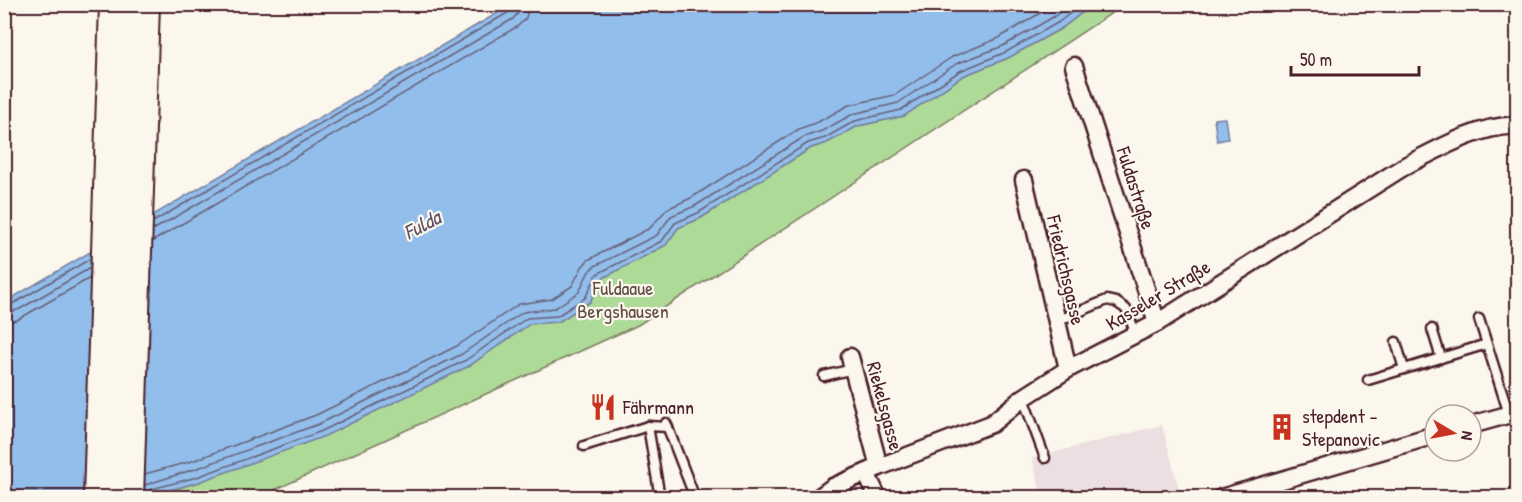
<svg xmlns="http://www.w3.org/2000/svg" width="1522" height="502" font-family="'Patrick Hand',sans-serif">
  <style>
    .built { fill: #eddee1 }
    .green { fill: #aeda98; stroke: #7c7c62; stroke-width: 1.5 }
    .water { fill: #92beeb; stroke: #757e9e; stroke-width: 1.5 }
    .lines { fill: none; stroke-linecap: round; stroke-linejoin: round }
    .shore { stroke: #675f78; stroke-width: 1.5 }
    .service-casing { stroke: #4a1f2b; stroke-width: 13 }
    .minor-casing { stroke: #4a1f2b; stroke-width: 21 }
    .motorway-casing { stroke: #4a1f2b; stroke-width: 34 }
    .service { stroke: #fbf7ec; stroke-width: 8 }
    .minor { stroke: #fbf7ec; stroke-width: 16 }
    .motorway { stroke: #fbf7ec; stroke-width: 30 }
    .labels { text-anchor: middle; stroke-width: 4.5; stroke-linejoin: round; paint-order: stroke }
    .street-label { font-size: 20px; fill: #4a1f2b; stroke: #fbf7ec }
    .park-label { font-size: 20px; fill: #634e46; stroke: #fbf7ec }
    .poi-label { font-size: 20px; fill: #4a1f2b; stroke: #fbf7ec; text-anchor: start }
    .water-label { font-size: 21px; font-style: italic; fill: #604f65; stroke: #fbf7ec }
  </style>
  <rect width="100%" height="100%" fill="#fbf7ec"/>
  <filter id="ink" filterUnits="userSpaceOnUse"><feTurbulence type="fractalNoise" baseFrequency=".0167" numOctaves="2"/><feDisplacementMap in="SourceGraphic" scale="12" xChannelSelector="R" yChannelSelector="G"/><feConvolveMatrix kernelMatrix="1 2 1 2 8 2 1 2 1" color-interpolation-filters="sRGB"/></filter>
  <g filter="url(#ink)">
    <polygon class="built" points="1162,425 1181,497 1042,497 1032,458"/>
    <polygon class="green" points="1092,5 1124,5 638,325 259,497 144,498 199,482 469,366 530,323 558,322 590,302 601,279 666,245 678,228 701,218 811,148 827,143 858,126 904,116 963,76 1008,58 1062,28"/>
    <g class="water">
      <polygon points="511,5 1092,5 1062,28 1008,58 963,76 904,116 858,126 827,143 811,148 701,218 678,228 666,245 601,279 590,302 558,322 530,324 469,366 325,436 199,482 144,497 5,498 5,302"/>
      <polygon points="1225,118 1228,139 1217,141 1214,119"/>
    </g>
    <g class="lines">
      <g class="shore">
        <polyline points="153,222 509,12 512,4"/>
        <polyline points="153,230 513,19 518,13 520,4"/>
        <polyline points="153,241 518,26 526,18 529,4"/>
        <polyline points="4,307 16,302 90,259"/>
        <polyline points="4,314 20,309 90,268"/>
        <polyline points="4,323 17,320 90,278"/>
        <polyline points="145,474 192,461 316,415 457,346 519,304 552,299 572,286 582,267 588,260 650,228 667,209 691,198 799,129 818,122 849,105 895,95 952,57 999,38 1055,4"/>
        <polyline points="145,485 195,469 319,424 462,354 523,312 555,308 579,292 588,273 593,267 657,235 671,216 695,206 804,137 822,131 853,114 898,103 956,64 1003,46 1055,16 1070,4"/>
        <polyline points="148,498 148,493 152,489 197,477 322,431 466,360 527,318 557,316 585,298 597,274 662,241 675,223 698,213 808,143 825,138 855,121 901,110 960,71 1006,52 1059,22 1082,4"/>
      </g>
      <defs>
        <g id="service">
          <polyline points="1479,319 1509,414"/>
          <polyline points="1057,321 1107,300 1116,302 1126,309 1136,334"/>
          <polyline points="1432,329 1441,358"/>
          <polyline points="1396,342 1404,369"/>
          <polyline points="824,376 853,369"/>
          <polyline points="1368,380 1487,344"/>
          <polyline points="1023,398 1045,458"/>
          <polyline points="666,423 695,498"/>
          <polyline points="648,426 660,498"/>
          <polyline points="584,446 648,426 668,427"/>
        </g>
        <g id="minor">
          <polyline points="1074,66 1157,323"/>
          <polyline points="1024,180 1068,369"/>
          <polyline points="850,357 879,467"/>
          <polyline points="1471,425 1518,412"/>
          <polyline points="866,473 878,498"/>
          <path d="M818 498 833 487 879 467 991 424 1023 398 1068 369 1157 323 1405 166C1436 150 1483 123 1518 126"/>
          <polyline points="1221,498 1435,435"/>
        </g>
        <g id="motorway">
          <polyline points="99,498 115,4"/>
          <polyline points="128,498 144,4"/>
        </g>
      </defs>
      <use href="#service" class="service-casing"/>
      <use href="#minor" class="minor-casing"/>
      <use href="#motorway" class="motorway-casing"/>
      <use href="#service" class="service"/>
      <use href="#minor" class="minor"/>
      <use href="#motorway" class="motorway"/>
    </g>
  </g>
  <defs>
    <symbol id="restaurant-bare" viewBox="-9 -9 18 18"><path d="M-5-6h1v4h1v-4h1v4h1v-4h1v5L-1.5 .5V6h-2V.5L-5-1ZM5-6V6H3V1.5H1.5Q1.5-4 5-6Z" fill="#c8321e" stroke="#fbf7ec" stroke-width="2.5" paint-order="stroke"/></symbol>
    <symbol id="building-bare" viewBox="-9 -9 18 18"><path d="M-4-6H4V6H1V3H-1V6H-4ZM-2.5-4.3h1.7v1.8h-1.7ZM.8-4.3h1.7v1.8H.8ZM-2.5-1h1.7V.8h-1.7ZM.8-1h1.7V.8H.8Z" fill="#c8321e" stroke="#fbf7ec" stroke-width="2.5" paint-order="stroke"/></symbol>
  </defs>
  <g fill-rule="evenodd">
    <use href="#restaurant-bare" x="584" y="388" width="38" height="38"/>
    <use href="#building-bare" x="1263" y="408" width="38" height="38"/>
  </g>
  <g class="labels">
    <g class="street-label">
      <text transform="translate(1136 188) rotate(72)" y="7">Fuldastraße</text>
      <text transform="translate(1066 270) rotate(77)" y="7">Friedrichsgasse</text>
      <text transform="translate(1158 295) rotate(-31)" y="7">Kasseler Straße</text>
      <text transform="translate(885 406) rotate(75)" y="7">Riekelsgasse</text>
    </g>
    <g class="park-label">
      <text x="623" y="295">Fuldaaue<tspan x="623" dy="23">Bergshausen</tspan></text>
    </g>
    <g class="poi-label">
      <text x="623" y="414">Fährmann</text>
      <text x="1302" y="423">stepdent -<tspan x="1302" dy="23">Stepanovic</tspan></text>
    </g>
    <g class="water-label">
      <text transform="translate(422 225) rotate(-28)" y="7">Fulda</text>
    </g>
  </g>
  <rect width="1522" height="502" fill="none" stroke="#fbf7ec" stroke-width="24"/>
  <rect x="12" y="12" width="1498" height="478" fill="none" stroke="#4a1f2b" stroke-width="2" filter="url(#ink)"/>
  <g transform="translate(1453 433) rotate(100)"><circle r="28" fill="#fbf7ec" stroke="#b4a19f" stroke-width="1.5"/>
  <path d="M0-4.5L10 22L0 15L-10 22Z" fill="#c8321e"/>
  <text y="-9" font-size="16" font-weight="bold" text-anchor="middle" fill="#4a1f2b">N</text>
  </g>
  <path d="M1291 66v9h128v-9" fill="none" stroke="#4a1f2b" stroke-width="3"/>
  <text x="1300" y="66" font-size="18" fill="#4a1f2b" stroke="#fbf7ec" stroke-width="4.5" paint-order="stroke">50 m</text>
</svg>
